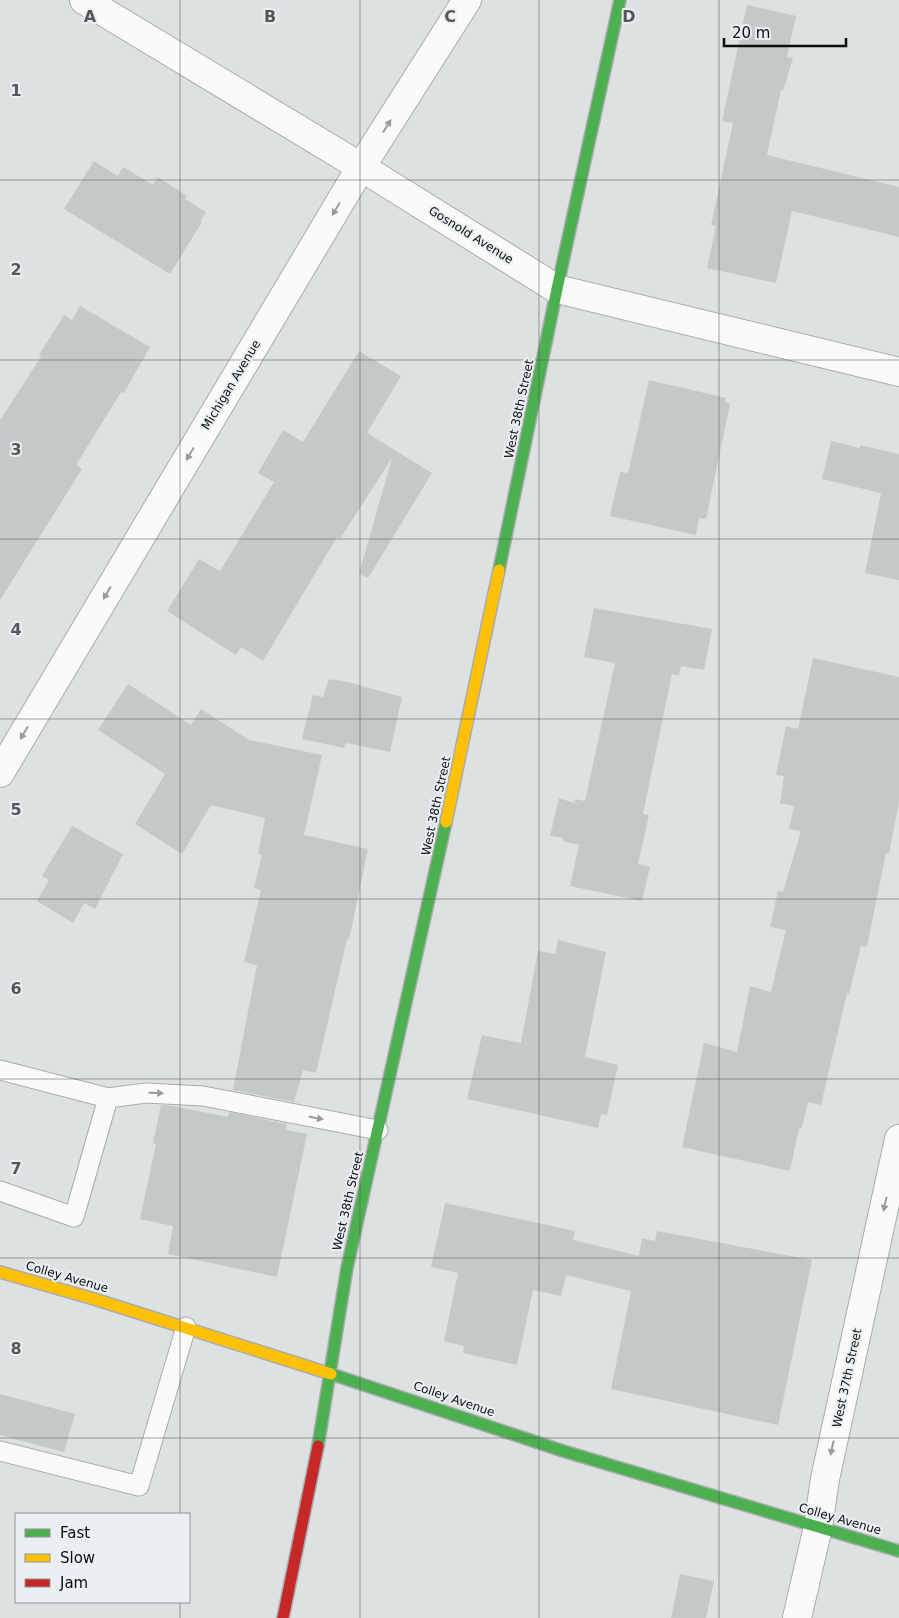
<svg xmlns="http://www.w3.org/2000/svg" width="899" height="1618" font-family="'DejaVu Sans',sans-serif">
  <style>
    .building { fill: #c5c8c9 }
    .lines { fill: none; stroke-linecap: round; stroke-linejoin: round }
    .lane-casing { stroke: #a9acac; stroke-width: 21 }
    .street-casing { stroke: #a9acac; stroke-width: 30 }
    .fast-casing { stroke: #a9acac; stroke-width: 14 }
    .slow-casing { stroke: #a9acac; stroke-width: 14 }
    .jam-casing { stroke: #a9acac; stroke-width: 14 }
    .lane { stroke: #fafafb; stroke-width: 19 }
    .street { stroke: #fafafb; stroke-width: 28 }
    .fast { stroke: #4caf50; stroke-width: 11 }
    .slow { stroke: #ffc107; stroke-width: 11 }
    .jam { stroke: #c62828; stroke-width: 11 }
    .oneway { fill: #9a9b9c }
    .grid { fill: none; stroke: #555758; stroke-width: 1; stroke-opacity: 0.55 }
    .labels { text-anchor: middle; stroke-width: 4; stroke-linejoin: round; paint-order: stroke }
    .street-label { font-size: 12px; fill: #0b0d0d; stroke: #eaeff1 }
    .grid-label { font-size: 16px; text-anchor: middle; font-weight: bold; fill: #555758; stroke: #eaeff1; stroke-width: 4; stroke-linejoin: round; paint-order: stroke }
  </style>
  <rect width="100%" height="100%" fill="#dee1e2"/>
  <g class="building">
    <polygon points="747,5 796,16 787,57 793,58 783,91 781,90 767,155 899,187 899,237 792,211 776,283 707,268 716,226 711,225 733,123 722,121"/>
    <polygon points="94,161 118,176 123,167 153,185 158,177 187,196 185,199 206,212 201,220 202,222 170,274 64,209"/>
    <polygon points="80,306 150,347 124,393 121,392 76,465 82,469 0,600 0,420 41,357 39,355 64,315 72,320"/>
    <polygon points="359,351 401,376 367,433 432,473 368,578 359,574 392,458 340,539 337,537 263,661 241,647 236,655 167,611 199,559 220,571 274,482 258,473 283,430 303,442"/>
    <polygon points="649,380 726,398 725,402 730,404 706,519 699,518 696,535 610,516 620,472 628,473"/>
    <polygon points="831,441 860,448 860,445 899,454 899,580 865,573 881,493 822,479"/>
    <polygon points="594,608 712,629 704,670 681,666 679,676 672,674 643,814 649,815 638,864 650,867 642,901 570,886 579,845 563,841 563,838 550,836 559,798 574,803 575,799 585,801 615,663 584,657"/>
    <polygon points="813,658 899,677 899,802 889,854 886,853 867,947 861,946 849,994 847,993 821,1105 808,1102 802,1128 799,1128 790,1171 682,1147 704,1043 737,1052 750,986 771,992 786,930 770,927 778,891 783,892 801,831 789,829 794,806 780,803 784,776 776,775 786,726 798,729"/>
    <polygon points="329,679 348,682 402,697 390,752 346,743 344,748 302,739 313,695 323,697"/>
    <polygon points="128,684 191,725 201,709 249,740 322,755 304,835 368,849 349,940 347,939 316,1073 303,1070 294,1102 233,1090 257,965 244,962 261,890 254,888 262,855 258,854 265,818 211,805 182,854 135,824 165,774 98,730"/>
    <polygon points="72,826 123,854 95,909 84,903 73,923 37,901 49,880 42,876"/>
    <polygon points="558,940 606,952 585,1057 618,1065 607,1115 601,1114 598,1128 467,1099 482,1035 521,1043 538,951 555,954"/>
    <polygon points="161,1105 173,1106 228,1117 229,1112 287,1124 286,1130 307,1134 277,1277 168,1254 173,1226 140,1219 156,1144 153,1143"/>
    <polygon points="445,1203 575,1231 573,1240 639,1256 642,1238 655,1241 657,1231 812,1260 778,1425 611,1389 631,1291 566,1275 561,1296 533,1290 517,1365 463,1353 464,1346 444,1341 458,1273 431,1267"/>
    <polygon points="0,1394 75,1414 64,1452 0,1435"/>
    <polygon points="680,1574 714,1581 706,1618 671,1618"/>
  </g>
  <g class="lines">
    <defs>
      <g id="lane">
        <polyline points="0,1070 108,1098 74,1217 0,1191"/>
        <polyline points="108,1098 146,1093 203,1096 378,1130"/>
        <polyline points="0,1451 139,1486 186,1327"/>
      </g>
      <g id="street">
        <polyline points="84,0 361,167 557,289 899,372"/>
        <polyline points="0,773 361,167 467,0"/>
        <polyline points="797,1618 818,1527 825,1479 899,1139"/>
      </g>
      <g id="fast">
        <polyline points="499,570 557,289 620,0"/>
        <polyline points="331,1374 563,1451 899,1551"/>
        <polyline points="318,1446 347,1268 446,822"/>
      </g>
      <g id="slow">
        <polyline points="446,822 499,570"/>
        <polyline points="0,1272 94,1299 331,1374"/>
      </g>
      <polyline id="jam" points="283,1618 318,1446"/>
    </defs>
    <use href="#lane" class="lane-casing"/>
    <use href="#street" class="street-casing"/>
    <use href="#fast" class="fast-casing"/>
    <use href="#slow" class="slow-casing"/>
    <use href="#jam" class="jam-casing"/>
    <use href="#lane" class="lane"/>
    <use href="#street" class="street"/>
    <use href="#fast" class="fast"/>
    <use href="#slow" class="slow"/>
    <use href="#jam" class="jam"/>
  </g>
  <defs><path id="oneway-solid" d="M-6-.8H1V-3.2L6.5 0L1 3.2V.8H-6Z" transform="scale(1.25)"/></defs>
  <g class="oneway">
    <use href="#oneway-solid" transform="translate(387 126) rotate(-58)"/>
    <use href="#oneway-solid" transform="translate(336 209) rotate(121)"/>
    <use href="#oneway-solid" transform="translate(190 454) rotate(121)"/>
    <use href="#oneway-solid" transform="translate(107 593) rotate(121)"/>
    <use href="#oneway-solid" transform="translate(24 733) rotate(121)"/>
    <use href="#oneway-solid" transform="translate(156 1093) rotate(1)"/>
    <use href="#oneway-solid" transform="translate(316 1118) rotate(11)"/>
    <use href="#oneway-solid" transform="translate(885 1204) rotate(102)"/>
    <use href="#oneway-solid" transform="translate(832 1448) rotate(102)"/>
  </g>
  <path class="grid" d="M180 0V1514M360 0V1618M539 0V1618M719 0V1618M0 180H899M0 360H899M0 539H899M0 719H899M0 899H899M0 1079H899M0 1258H899M0 1438H899M180 1602V1618"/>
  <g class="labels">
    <g class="street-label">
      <text transform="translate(471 235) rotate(32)" y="4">Gosnold Avenue</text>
      <text transform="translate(231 385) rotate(-59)" y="4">Michigan Avenue</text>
      <text transform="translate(519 409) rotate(-78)" y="4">West 38th Street</text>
      <text transform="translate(436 806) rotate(-78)" y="4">West 38th Street</text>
      <text transform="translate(348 1201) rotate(-77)" y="4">West 38th Street</text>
      <text transform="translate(67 1277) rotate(16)" y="4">Colley Avenue</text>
      <text transform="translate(847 1378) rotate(-78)" y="4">West 37th Street</text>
      <text transform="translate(454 1399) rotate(19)" y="4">Colley Avenue</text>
      <text transform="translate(840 1519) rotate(16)" y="4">Colley Avenue</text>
    </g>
  </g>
  <g class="grid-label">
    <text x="90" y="22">A</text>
    <text x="270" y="22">B</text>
    <text x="450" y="22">C</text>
    <text x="629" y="22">D</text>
    <text x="16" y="96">1</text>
    <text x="16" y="275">2</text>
    <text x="16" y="455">3</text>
    <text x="16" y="635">4</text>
    <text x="16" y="815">5</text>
    <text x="16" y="994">6</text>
    <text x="16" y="1174">7</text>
    <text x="16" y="1354">8</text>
  </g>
  <rect x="15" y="1513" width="175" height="90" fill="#eaeff1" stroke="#919596"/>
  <rect x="25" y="1529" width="25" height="8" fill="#4caf50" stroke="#919596"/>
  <text x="60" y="1538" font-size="15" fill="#0b0d0d">Fast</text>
  <rect x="25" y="1554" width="25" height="8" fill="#ffc107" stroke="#919596"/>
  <text x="60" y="1563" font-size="15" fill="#0b0d0d">Slow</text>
  <rect x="25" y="1579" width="25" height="8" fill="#c62828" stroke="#919596"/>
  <text x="60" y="1588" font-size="15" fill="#0b0d0d">Jam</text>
  <path d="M724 38v8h122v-8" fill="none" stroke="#0b0d0d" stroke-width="2.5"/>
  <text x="732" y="38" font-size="15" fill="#0b0d0d" stroke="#eaeff1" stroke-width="4" paint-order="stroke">20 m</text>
</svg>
